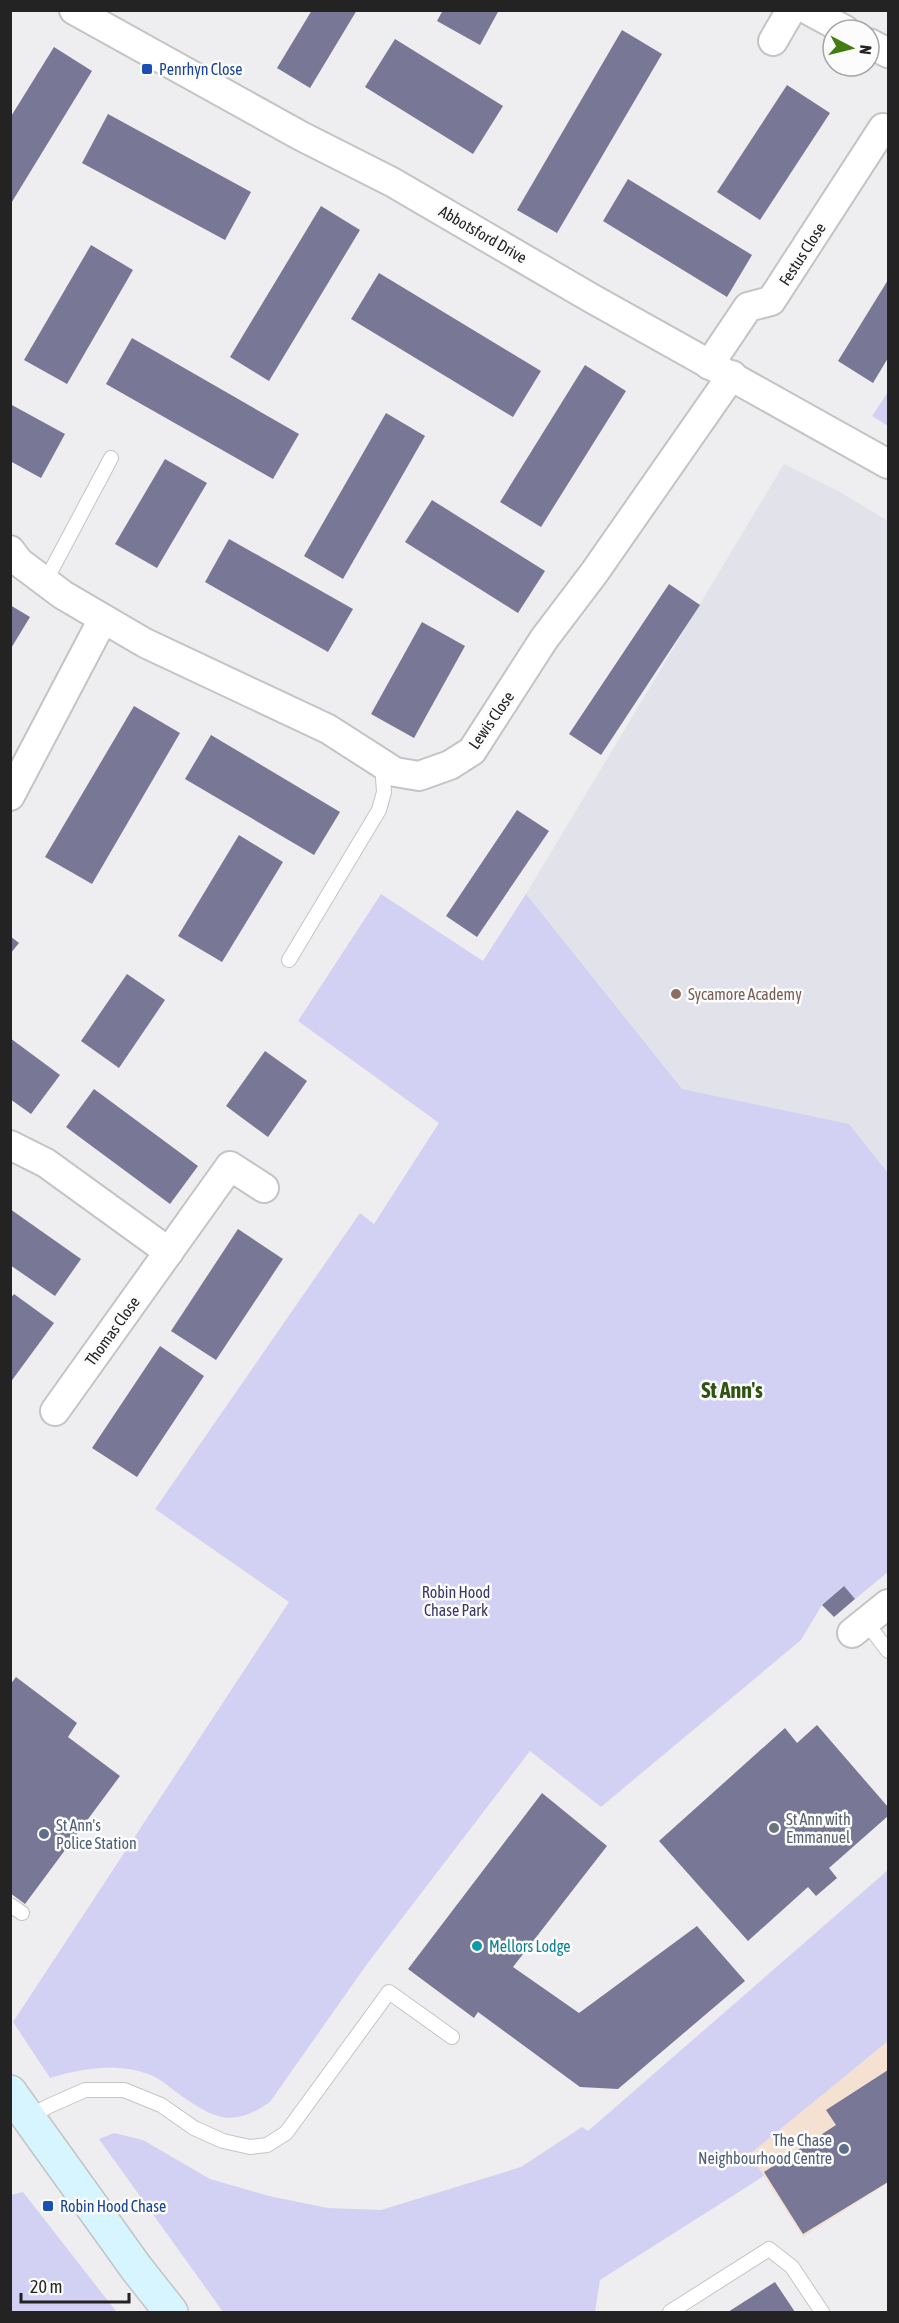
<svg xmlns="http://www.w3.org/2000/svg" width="899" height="2323" font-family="'Asap Condensed',sans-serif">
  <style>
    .commercial { fill: #f5e1d2 }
    .built { fill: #e2e2eb }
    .green { fill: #d2d1f3 }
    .building { fill: #787796 }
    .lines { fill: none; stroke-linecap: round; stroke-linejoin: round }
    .lane-casing { stroke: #c4c4c5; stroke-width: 16 }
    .street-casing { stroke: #c4c4c5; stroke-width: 32 }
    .secondary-casing { stroke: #c4c4c5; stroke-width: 36 }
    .lane { stroke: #fff; stroke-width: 14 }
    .street { stroke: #fff; stroke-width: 28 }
    .secondary { stroke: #d6f5fe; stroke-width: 33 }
    .transit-dot { fill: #1a4fb4; stroke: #fcfcfd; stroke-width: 2 }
    .education-dot { fill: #8d6e63; stroke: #fcfcfd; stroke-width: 2 }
    .worship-dot { fill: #6b7280; stroke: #fcfcfd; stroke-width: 2 }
    .service-dot { fill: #5c6f8a; stroke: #fcfcfd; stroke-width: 2 }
    .culture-dot { fill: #0f9aa8; stroke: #fcfcfd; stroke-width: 2 }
    .labels { text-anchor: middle; stroke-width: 5; stroke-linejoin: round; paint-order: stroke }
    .transit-label { font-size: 16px; fill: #164399; stroke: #fcfcfd; text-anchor: start }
    .street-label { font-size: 16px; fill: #232323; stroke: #fcfcfd }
    .education-label { font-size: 16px; fill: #785e54; stroke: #fcfcfd; text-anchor: start }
    .park-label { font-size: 16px; fill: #3b3664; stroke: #fcfcfd }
    .worship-label { font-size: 16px; fill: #5b616d; stroke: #fcfcfd; text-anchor: start }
    .service-label { font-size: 16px; fill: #4e5e75; stroke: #fcfcfd; text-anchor: start }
    .culture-label { font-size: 16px; fill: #0d838f; stroke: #fcfcfd; text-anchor: start }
    .district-label { font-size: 22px; font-weight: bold; fill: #2f5313; stroke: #fcfcfd }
  </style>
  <rect width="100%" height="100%" fill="#eeeef0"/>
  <polygon class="commercial" points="888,2041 888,2183 803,2237 750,2154"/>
  <polygon class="built" points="784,464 840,492 888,521 888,1572 855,1599 843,1586 822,1605 374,1224 439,1123 399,1093 526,894"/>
  <g class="green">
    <polygon points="888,392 888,426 872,416"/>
    <path d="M381 894 483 961 526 894 682 1089 849 1124 888 1173V1572L855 1599 843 1586 822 1605 801 1640 601 1807 530 1751 367 1964 270 2102C230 2130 212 2117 176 2092 169 2087 162 2080 153 2076 121 2062 82 2068 50 2078L13 2022 289 1602 155 1509 360 1213 374 1224 439 1123 298 1021Z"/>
    <polygon points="888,1870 888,2041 750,2154 764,2176 600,2280 595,2312 223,2312 99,2139 114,2133 143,2140 210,2179 269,2196 328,2208 381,2210 521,2167 582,2127 588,2131"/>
    <polygon points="23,2192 112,2306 117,2312 11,2312 11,2195"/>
  </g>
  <g class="building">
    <polygon points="312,10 357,10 310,88 277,68"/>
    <polygon points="443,10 499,10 480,45 437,21"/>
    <polygon points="622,30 662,54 557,233 517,210"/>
    <polygon points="395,39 503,106 473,154 365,87"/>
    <polygon points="54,47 92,71 10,205 10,118"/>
    <polygon points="787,85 830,113 760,220 717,192"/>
    <polygon points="108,114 251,192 225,240 82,163"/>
    <polygon points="628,179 752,255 727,297 603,221"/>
    <polygon points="321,206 360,230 269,381 230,357"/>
    <polygon points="91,245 133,270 67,384 24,360"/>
    <polygon points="379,273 541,371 513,417 351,319"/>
    <polygon points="888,280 888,358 873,383 838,361"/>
    <polygon points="132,338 299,434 273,479 106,384"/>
    <polygon points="585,365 626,391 541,527 500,502"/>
    <polygon points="10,404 65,434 41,478 10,461"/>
    <polygon points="386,413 425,436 343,579 304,556"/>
    <polygon points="165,459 207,483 157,568 115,544"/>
    <polygon points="432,500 545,571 518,613 405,542"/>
    <polygon points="229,539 353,609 328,652 205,582"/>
    <polygon points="669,584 700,605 601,755 569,734"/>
    <polygon points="10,605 30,617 10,650"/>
    <polygon points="422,622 465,646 414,738 371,714"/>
    <polygon points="134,706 180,733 92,884 45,857"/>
    <polygon points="211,735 340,812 314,855 185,779"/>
    <polygon points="517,810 549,831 477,937 446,916"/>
    <polygon points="239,835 283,862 222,962 178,936"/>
    <polygon points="10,936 19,943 10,954"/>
    <polygon points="127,974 165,1000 119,1068 81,1041"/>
    <polygon points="10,1038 60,1075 31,1114 10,1099"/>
    <polygon points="265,1051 307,1081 268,1137 226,1106"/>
    <polygon points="94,1089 198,1166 170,1204 66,1127"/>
    <polygon points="10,1209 81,1259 55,1296 10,1265"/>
    <polygon points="238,1229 283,1259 216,1360 171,1331"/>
    <polygon points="14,1294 54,1323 10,1383 10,1299"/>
    <polygon points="160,1346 204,1376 137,1477 92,1448"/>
    <polygon points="844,1586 855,1599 834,1617 822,1605"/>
    <polygon points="16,1677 77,1723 68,1737 120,1776 25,1904 10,1893 10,1685"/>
    <polygon points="817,1725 888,1807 888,1816 829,1868 837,1878 816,1896 808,1887 748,1941 659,1841 785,1728 797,1743"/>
    <polygon points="542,1793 607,1846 513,1967 579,2013 697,1926 745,1981 618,2089 580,2087 478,2012 474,2018 408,1969"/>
    <polygon points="888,2070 888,2182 803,2234 764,2172 836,2125 826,2110"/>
    <polygon points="775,2282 795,2312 728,2312"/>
  </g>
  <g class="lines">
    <defs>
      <g id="lane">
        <polyline points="45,582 111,458"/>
        <polyline points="289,960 379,810 384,792 382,764"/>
        <polyline points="866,1622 888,1651"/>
        <polyline points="10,1905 22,1913"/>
        <polyline points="27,2118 49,2106 85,2090 124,2090 161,2105 194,2128 223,2141 250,2147 267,2145 286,2133 389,1992 452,2037"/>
        <polyline points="670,2312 769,2249 792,2267 822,2312"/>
      </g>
      <g id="street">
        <polyline points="74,10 301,136 392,182 591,298 888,464"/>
        <polyline points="808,10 845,30"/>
        <polyline points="773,41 791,10"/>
        <polyline points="869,43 888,53"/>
        <polyline points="709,365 748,307 771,301 883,128"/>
        <polyline points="10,550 19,562 63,595 145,643 328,729 395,772 419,776 450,765 472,751 544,639 594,573 732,375"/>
        <polyline points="10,796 103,619"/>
        <polyline points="10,1145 46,1163 169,1252"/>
        <polyline points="55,1411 230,1166 264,1188"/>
        <polyline points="852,1633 888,1604"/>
      </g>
      <polyline id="secondary" points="10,2092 137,2269 171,2312"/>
    </defs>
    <use href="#lane" class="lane-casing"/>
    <use href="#street" class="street-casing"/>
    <use href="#secondary" class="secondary-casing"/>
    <use href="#lane" class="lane"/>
    <use href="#street" class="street"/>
    <use href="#secondary" class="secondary"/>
  </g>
  <g class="transit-dot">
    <rect x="141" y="63" width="12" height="12" rx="3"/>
    <rect x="42" y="2200" width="12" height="12" rx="3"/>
  </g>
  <circle class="education-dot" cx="676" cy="994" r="6"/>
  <circle class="worship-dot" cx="774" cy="1828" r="6"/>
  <g class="service-dot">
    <circle cx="44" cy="1834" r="6"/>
    <circle cx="844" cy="2149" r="6"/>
  </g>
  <circle class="culture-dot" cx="477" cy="1946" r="6"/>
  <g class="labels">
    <g class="transit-label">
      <text x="159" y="75">Penrhyn Close</text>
      <text x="60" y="2212">Robin Hood Chase</text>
    </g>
    <g class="street-label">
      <text transform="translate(483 234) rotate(30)" y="6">Abbotsford Drive</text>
      <text transform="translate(802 254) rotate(-57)" y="6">Festus Close</text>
      <text transform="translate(491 720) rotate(-55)" y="6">Lewis Close</text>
      <text transform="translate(112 1331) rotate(-54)" y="6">Thomas Close</text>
    </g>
    <g class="education-label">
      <text x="688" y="1000">Sycamore Academy</text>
    </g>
    <g class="park-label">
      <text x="456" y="1598">Robin Hood<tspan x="456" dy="18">Chase Park</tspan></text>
    </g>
    <g class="worship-label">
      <text x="786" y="1825">St Ann with<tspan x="786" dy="18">Emmanuel</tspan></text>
    </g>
    <g class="service-label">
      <text x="56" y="1831">St Ann's<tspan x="56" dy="18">Police Station</tspan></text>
      <text x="832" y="2146" text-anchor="end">The Chase<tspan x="832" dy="18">Neighbourhood Centre</tspan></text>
    </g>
    <g class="culture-label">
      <text x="489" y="1952">Mellors Lodge</text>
    </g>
    <g class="district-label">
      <text x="732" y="1398">St Ann's</text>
    </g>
  </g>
  <rect width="899" height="2323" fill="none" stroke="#232323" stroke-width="24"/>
  <g transform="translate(851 48) rotate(97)"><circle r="28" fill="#fcfcfd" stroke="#a5a5a6" stroke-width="1.5"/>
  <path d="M0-4.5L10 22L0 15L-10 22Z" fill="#437c12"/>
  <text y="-9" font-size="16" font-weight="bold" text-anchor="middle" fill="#232323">N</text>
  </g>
  <path d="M21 2293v9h108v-9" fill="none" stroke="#232323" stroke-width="3"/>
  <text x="30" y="2293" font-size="18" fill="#232323" stroke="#fcfcfd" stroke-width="4.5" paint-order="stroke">20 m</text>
</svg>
